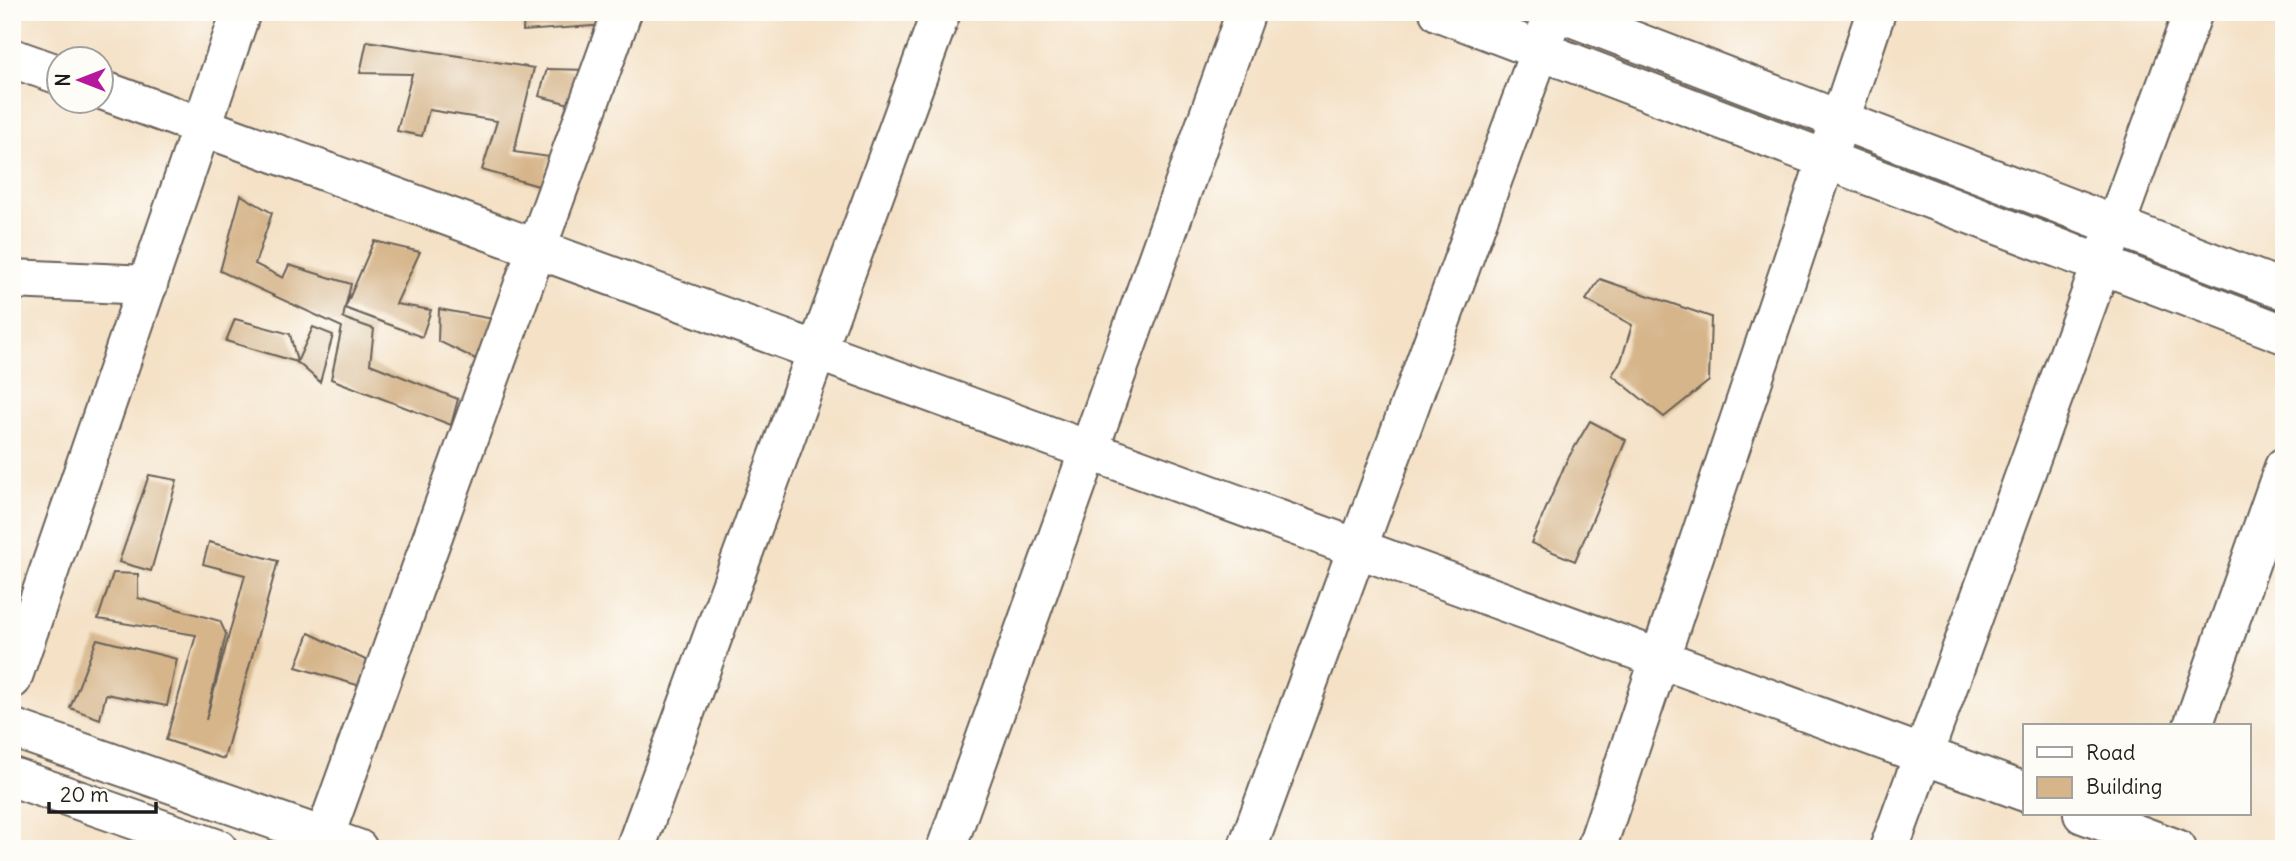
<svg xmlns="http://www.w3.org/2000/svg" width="2296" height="861" font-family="Delius,sans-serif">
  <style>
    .building { fill: #d6b58b }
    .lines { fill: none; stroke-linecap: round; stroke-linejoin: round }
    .minor-casing { stroke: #686158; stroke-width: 42 }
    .minor { stroke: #fff; stroke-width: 38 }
  </style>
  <rect width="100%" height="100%" fill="#fdfcf7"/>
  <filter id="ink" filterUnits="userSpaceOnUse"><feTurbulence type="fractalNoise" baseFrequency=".0143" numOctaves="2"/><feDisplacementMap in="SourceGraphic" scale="14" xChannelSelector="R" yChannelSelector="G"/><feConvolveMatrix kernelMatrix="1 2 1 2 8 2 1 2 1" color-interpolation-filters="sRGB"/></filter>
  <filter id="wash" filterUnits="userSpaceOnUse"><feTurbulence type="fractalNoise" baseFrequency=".00686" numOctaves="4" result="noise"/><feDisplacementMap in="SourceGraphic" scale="28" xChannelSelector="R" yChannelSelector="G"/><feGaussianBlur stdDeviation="1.57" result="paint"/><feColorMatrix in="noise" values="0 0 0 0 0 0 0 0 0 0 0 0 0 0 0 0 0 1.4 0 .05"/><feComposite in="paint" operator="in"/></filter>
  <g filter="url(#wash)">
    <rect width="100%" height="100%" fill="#f4e1c6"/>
    <g id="blocks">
      <g class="building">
        <polygon points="415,12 445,12 449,20 415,14"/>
        <polygon points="518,12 611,12 607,25 523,31 524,15"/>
        <polygon points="367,41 534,68 514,152 550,157 542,187 482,170 497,121 429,110 422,136 397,131 412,74 360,73"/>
        <polygon points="547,69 590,70 577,106 539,96"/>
        <polygon points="241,195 272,213 255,264 283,278 289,265 351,284 345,308 374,241 420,252 396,304 431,310 422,337 345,308 343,318 374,329 370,364 458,399 451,425 331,379 342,327 220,271"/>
        <polygon points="1600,279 1711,317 1709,381 1664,417 1612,375 1621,361 1632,325 1586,300"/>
        <polygon points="439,309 493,319 484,363 438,341"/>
        <polygon points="235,319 290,334 297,362 313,327 333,335 320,382 297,362 226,341"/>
        <polygon points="1590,421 1626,440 1575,561 1531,543 1567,460"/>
        <polygon points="149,475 177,480 151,571 119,562"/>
        <polygon points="209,542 278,561 224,759 166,740 196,635 98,619 113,573 138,574 138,598 220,621 226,634 206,720 245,575 203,564"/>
        <polygon points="309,633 372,663 364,687 296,667"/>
        <polygon points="97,639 177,659 167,706 106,694 100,719 70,708"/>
      </g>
    </g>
  </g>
  <g filter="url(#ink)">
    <use href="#blocks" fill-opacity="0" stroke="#686158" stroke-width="2"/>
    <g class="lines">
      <defs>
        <g id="minor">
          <polyline points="1439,12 2284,334"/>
          <polyline points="1558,12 2284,290"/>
          <polyline points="12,58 60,75"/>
          <polyline points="102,90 2025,792"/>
          <polyline points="12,279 148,285"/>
          <polyline points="12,679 241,12"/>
          <polyline points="2193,726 2284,467"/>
          <polyline points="12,728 358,849"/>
          <polyline points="12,777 218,849"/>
          <polyline points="2083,814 2177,849"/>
          <polyline points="320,849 622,12"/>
          <polyline points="635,849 941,12"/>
          <polyline points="946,849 1246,12"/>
          <polyline points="1247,849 1554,12"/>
          <polyline points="1596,849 1876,12"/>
          <polyline points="1889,849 2193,12"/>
        </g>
      </defs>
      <use href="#minor" class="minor-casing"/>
      <use href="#minor" class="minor"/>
    </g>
  </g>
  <rect width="2296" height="861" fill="none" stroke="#fdfcf7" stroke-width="42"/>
  <rect x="2023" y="724" width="228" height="91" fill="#fdfcf7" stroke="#a3a29f" stroke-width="2"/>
  <rect x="2037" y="747" width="35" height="10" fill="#ffffff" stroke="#a3a29f" stroke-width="2"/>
  <text x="2086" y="760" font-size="21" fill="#1c1c1c">Road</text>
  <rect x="2037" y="777" width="35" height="21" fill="#d6b58b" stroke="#a3a29f" stroke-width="2"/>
  <text x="2086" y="794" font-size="21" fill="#1c1c1c">Building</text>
  <g transform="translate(80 80) rotate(270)"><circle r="33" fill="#fdfcf7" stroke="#a3a29f" stroke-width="2"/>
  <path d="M0-5L12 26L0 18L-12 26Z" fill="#b5179e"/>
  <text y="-10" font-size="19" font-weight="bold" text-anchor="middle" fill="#1c1c1c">N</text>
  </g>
  <path d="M49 802v10h107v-10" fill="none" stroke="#1c1c1c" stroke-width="3.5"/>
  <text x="60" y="802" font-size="21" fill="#1c1c1c" stroke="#fdfcf7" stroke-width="5" paint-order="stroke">20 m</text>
</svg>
